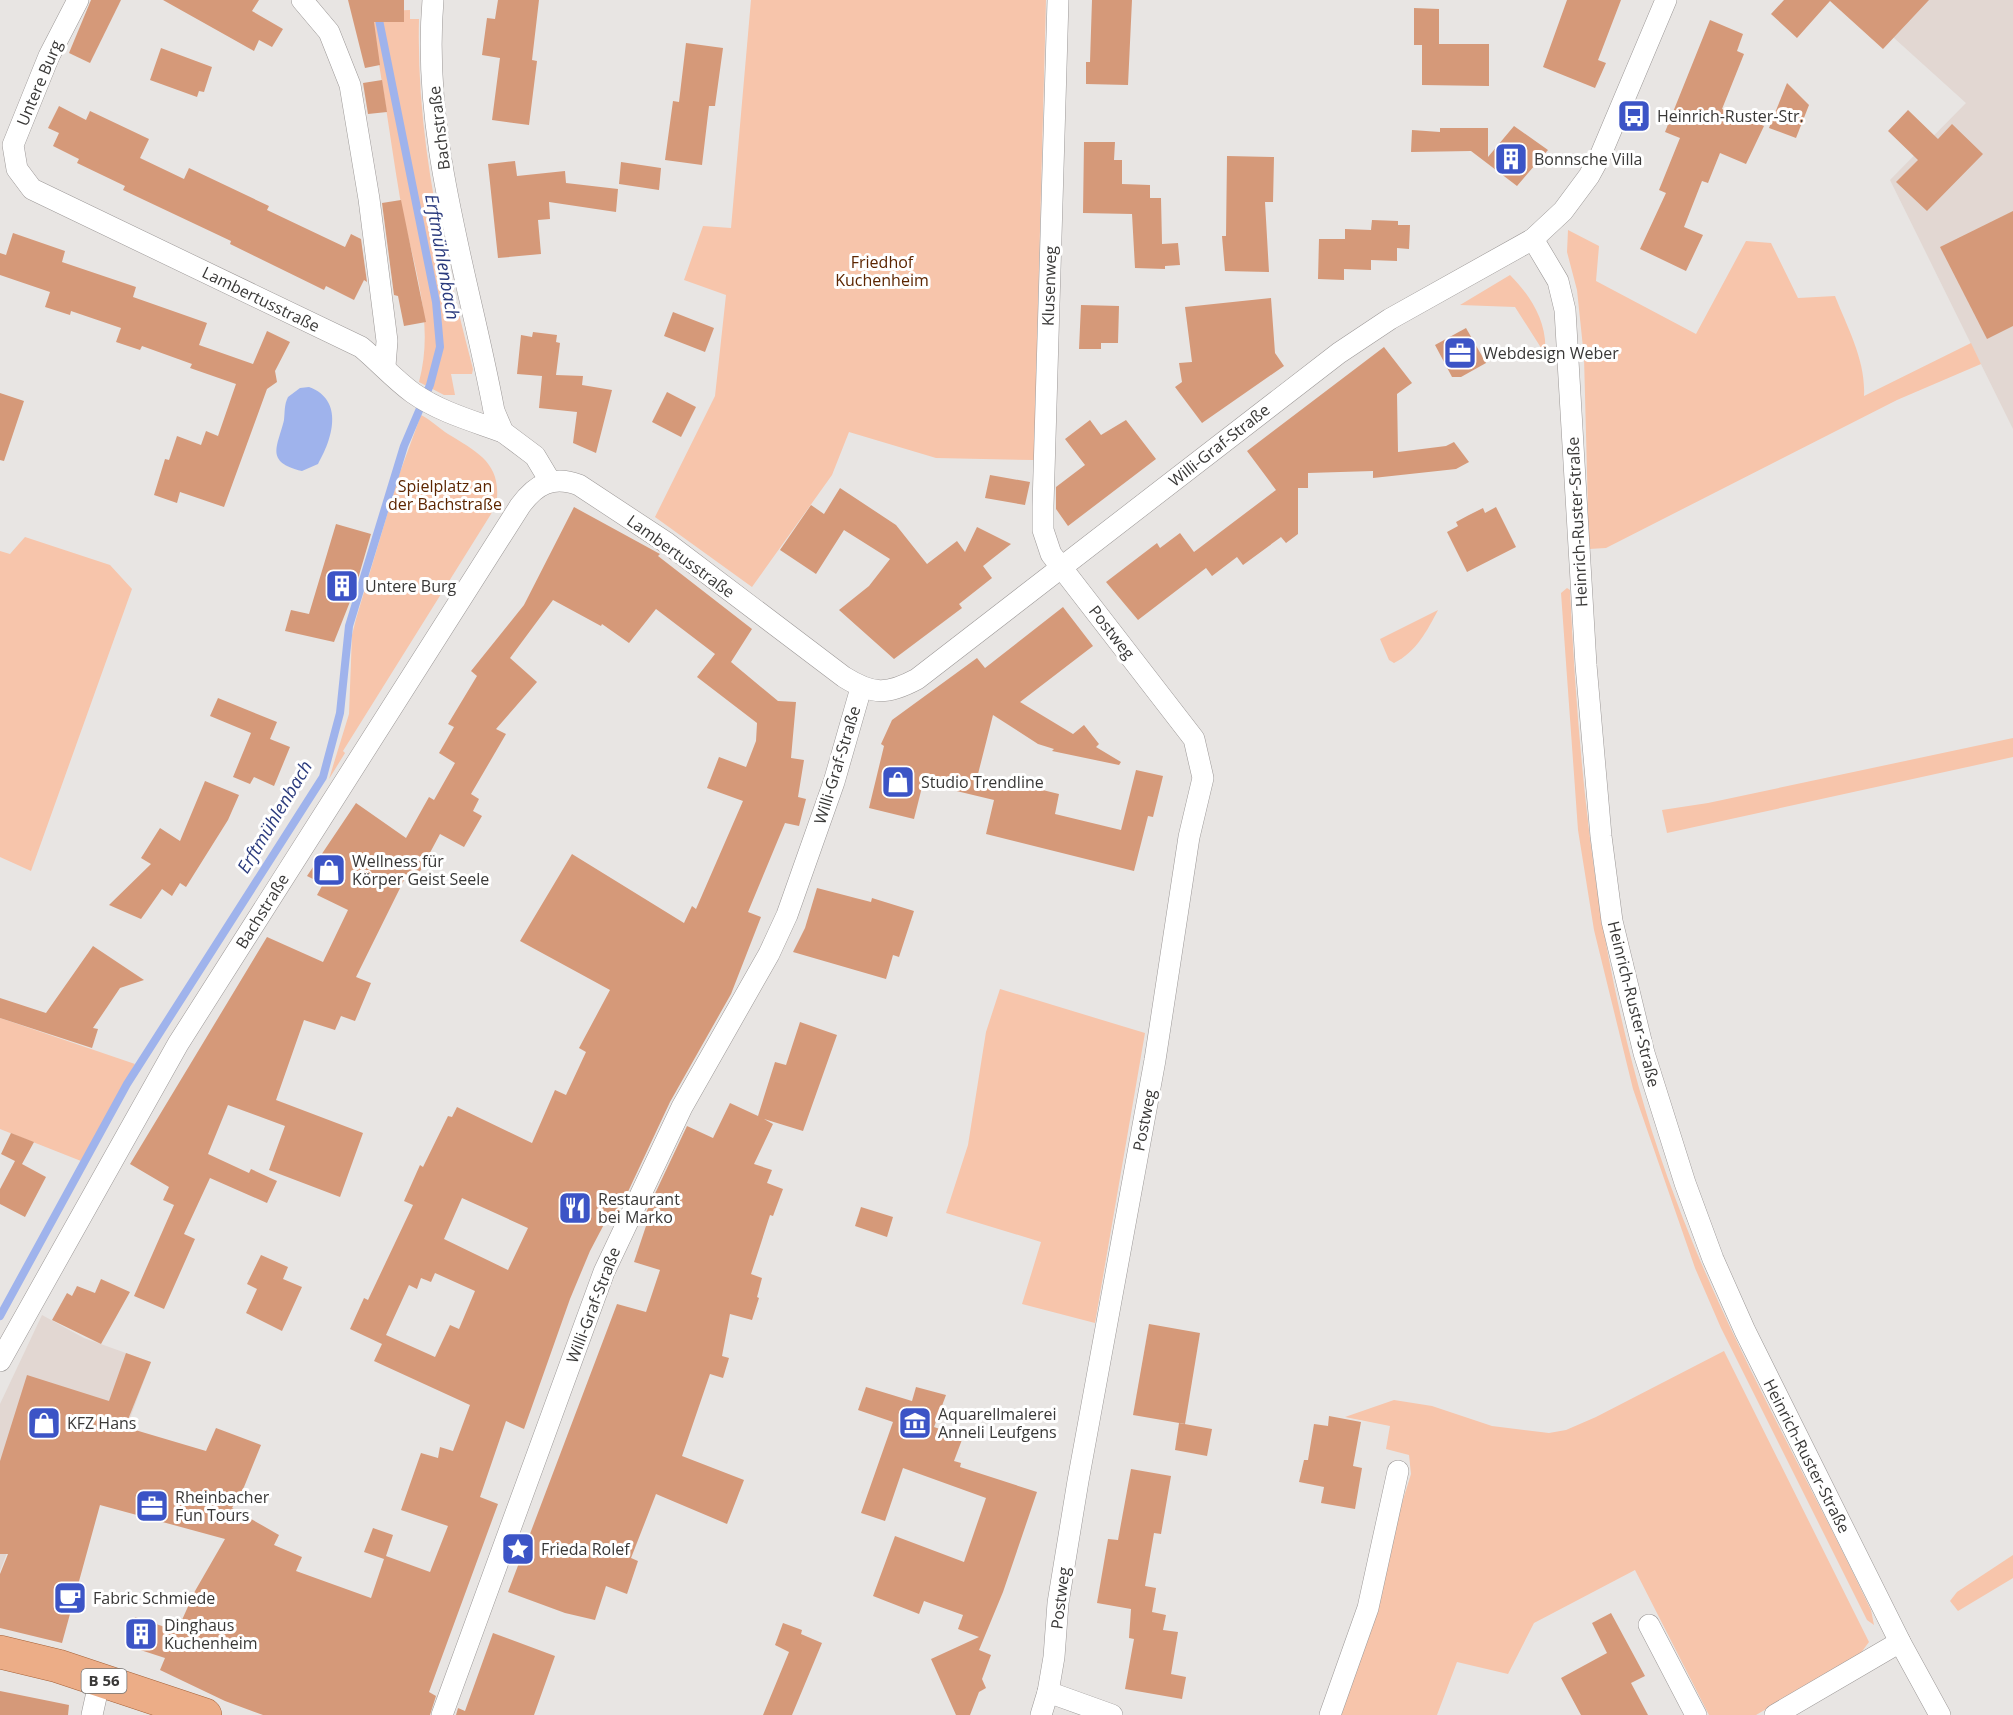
<svg xmlns="http://www.w3.org/2000/svg" width="2013" height="1715" font-family="'Open Sans',sans-serif">
  <style>
    .built { fill: #e2d7d2 }
    .green { fill: #f7c5ab }
    .water { fill: #9fb3ec }
    .lines { fill: none; stroke-linecap: round; stroke-linejoin: round }
    .stream { stroke: #9fb3ec; stroke-width: 8 }
    .building { fill: #d59979; fill-rule: evenodd }
    .minor-casing { stroke: #9c9897; stroke-width: 22 }
    .primary-casing { stroke: #a56037; stroke-width: 34 }
    .minor { stroke: #fff; stroke-width: 21 }
    .primary { stroke: #ecad87; stroke-width: 33 }
    .labels { text-anchor: middle; stroke-width: 6; stroke-linejoin: round; paint-order: stroke }
    .shield { fill: #fff; stroke: #747473; stroke-width: 1.5 }
    .shield-label { font-size: 15px; font-weight: bold; fill: #393837 }
    .street-label { font-size: 16px; fill: #393837; stroke: #fff }
    .poi-label { font-size: 16px; fill: #393837; stroke: #fff; text-anchor: start }
    .park-label { font-size: 16px; fill: #5c2500; stroke: #fff }
    .water-label { font-size: 18px; font-style: italic; fill: #2a3a7d; stroke: #fff }
  </style>
  <rect width="100%" height="100%" fill="#e8e5e3"/>
  <g class="built">
    <polygon points="1852,0 2013,0 2013,429 1890,180 1966,103"/>
    <polygon points="42,1315 84,1338 151,1362 105,1485 20,1519 0,1571 0,1404"/>
  </g>
  <g class="green">
    <path d="M367 0 383 11 410 10V19H419C416 139 443 254 473 369L472 374H451L455 395H444L419 382C436 318 411 261 400 198 389 132 381 66 367 0Z"/>
    <polygon points="751,0 1046,0 1034,460 936,458 849,432 832,475 752,587 655,517 715,396 726,295 684,280 703,226 731,228"/>
    <path d="M1568 230 1599 246 1596 281 1696 334 1746 241 1771 243 1798 298 1835 296C1848 329 1866 361 1864 396L1971 343 1981 364 1897 400 1606 548 1589 549 1584 357 1577 290 1567 252Z"/>
    <path d="M1510 275C1531 296 1548 323 1545 354L1515 307 1460 305Z"/>
    <path d="M421 415C431 420 439 428 448 434 479 453 503 464 496 506L343 751 345 753 329 779 349 714 352 635 356 619 399 475Z"/>
    <polygon points="25,537 110,565 132,589 31,871 0,857 0,551 10,554"/>
    <path d="M1567 588 1570 590C1580 799 1601 1003 1676 1200 1729 1342 1806 1473 1871 1610L1874 1625 1867 1620 1721 1328 1695 1268 1633 1089 1594 930 1578 830 1561 593Z"/>
    <path d="M1438 610C1427 631 1416 652 1394 663L1389 660 1380 639Z"/>
    <polygon points="2013,738 2013,757 1667,833 1662,810 1708,803"/>
    <polygon points="1000,989 1145,1033 1095,1323 1022,1304 1041,1242 946,1213 968,1145 986,1032"/>
    <polygon points="0,1018 135,1064 81,1161 0,1129"/>
    <polygon points="1724,1351 1869,1642 1860,1654 1756,1715 1709,1715 1635,1570 1534,1623 1508,1674 1457,1662 1437,1715 1336,1715 1411,1474 1409,1455 1386,1449 1390,1426 1345,1417 1394,1400 1432,1406 1492,1426 1549,1433 1566,1430 1596,1417"/>
    <polygon points="2013,1555 2013,1578 1958,1611 1950,1601 1957,1592"/>
  </g>
  <path class="water" d="M309 387C345 400 332 440 318 464L302 471C264 462 278 446 284 420 285 412 284 405 288 397L300 388Z"/>
  <g class="lines">
    <polyline class="stream" points="0,1316 127,1084 323,777 340,713 349,626 404,446 430,385 440,347 436,302 375,0"/>
  </g>
  <g class="building">
    <polygon points="91,0 121,0 90,63 69,53"/>
    <polygon points="163,0 259,0 252,11 283,29 272,47 259,40 254,51"/>
    <polygon points="348,0 404,0 404,22 374,22 380,65 365,68"/>
    <polygon points="498,0 539,0 532,60 537,61 529,125 492,120 500,58 482,55 487,18 495,19"/>
    <polygon points="1092,0 1132,0 1128,85 1086,84 1086,62 1090,62"/>
    <polygon points="1567,0 1621,0 1598,60 1606,63 1595,88 1543,67"/>
    <polygon points="1784,0 1929,0 1883,49 1830,1 1797,38 1771,14"/>
    <polygon points="1414,8 1439,9 1439,44 1489,44 1489,86 1422,85 1422,45 1414,45"/>
    <polygon points="1710,20 1743,34 1737,51 1744,54 1722,109 1764,126 1746,164 1720,153 1708,183 1702,181 1684,227 1703,235 1686,271 1640,249 1666,193 1659,190 1680,138 1665,132"/>
    <polygon points="686,43 723,48 715,106 709,106 702,165 665,160 673,101 679,102"/>
    <polygon points="161,48 212,67 204,92 199,91 197,97 150,80"/>
    <polygon points="382,80 387,112 368,114 363,83"/>
    <polygon points="1787,83 1809,105 1796,138 1769,128"/>
    <polygon points="59,106 86,120 90,111 149,139 140,158 184,179 189,168 269,206 267,210 345,247 351,234 361,239 367,282 364,280 354,300 326,286 324,290 230,244 231,241 123,190 125,186 77,163 79,159 53,146 59,133 48,128"/>
    <polygon points="1908,110 1938,139 1952,124 1983,154 1927,211 1896,182 1918,160 1888,131"/>
    <polygon points="1514,126 1548,150 1517,186 1471,151 1411,152 1412,130 1440,132 1440,135 1440,128 1488,128 1488,157"/>
    <polygon points="1084,142 1115,142 1114,160 1122,160 1122,184 1150,185 1150,198 1161,198 1162,244 1178,243 1180,265 1165,266 1165,269 1135,268 1132,214 1083,213"/>
    <polygon points="1227,156 1274,157 1273,202 1265,202 1269,272 1225,271 1222,236 1226,236"/>
    <polygon points="515,161 517,176 565,171 566,183 618,189 616,212 549,202 550,219 538,220 541,254 498,258 488,164"/>
    <polygon points="621,162 661,168 659,190 619,184"/>
    <polygon points="401,200 426,322 404,326 398,296 394,295 382,203"/>
    <polygon points="2013,211 2013,326 1987,339 1940,247"/>
    <polygon points="1372,220 1398,221 1398,225 1410,225 1409,249 1397,248 1397,261 1371,260 1371,270 1344,269 1344,280 1318,279 1319,239 1345,239 1345,229 1371,230"/>
    <polygon points="13,233 65,251 62,262 136,287 133,297 207,323 199,345 253,364 267,331 290,342 275,371 277,382 267,389 224,507 180,492 177,503 154,495 165,459 169,460 177,436 201,445 206,431 218,436 236,384 190,368 192,364 142,346 140,350 116,342 121,328 71,311 70,315 45,307 50,292 0,275 0,253 6,255"/>
    <polygon points="1271,298 1275,353 1284,366 1202,423 1175,387 1182,382 1179,363 1192,362 1185,307"/>
    <polygon points="1081,305 1119,306 1118,343 1101,343 1101,349 1079,349"/>
    <polygon points="673,312 714,328 705,352 664,336"/>
    <polygon points="1466,328 1486,363 1461,377 1452,377 1435,345"/>
    <polygon points="533,332 557,335 556,342 560,343 556,375 583,376 582,385 612,390 596,453 573,443 577,412 539,408 542,376 517,374 521,335 532,337"/>
    <polygon points="1384,347 1412,383 1397,394 1398,452 1446,446 1454,442 1469,462 1456,469 1373,478 1373,471 1308,473 1308,488 1298,488 1298,534 1286,543 1281,537 1243,565 1237,557 1212,576 1206,568 1138,620 1106,582 1157,543 1160,548 1180,533 1194,552 1276,490 1247,451"/>
    <polygon points="667,392 696,407 681,437 652,422"/>
    <polygon points="0,393 24,401 4,461 0,460"/>
    <polygon points="1090,420 1101,435 1126,420 1156,459 1068,526 1056,509 1056,487 1085,465 1065,439"/>
    <polygon points="990,475 1030,482 1025,505 985,498"/>
    <polygon points="840,488 896,525 927,564 957,541 965,552 977,527 1011,544 983,566 992,578 959,604 962,608 894,659 839,610 869,586 890,559 844,530 816,574 780,550 811,505 824,514"/>
    <path d="M574 507 660 554 658 556 752 629 731 662 778 701 796 702 791 758 804 760 798 797 806 799 799 826 785 823 748 912 761 917 731 994 670 1102 618 1213 611 1211 590 1251 570 1299 524 1429 506 1421 480 1497 498 1504 429 1692 436 1696 430 1715H263L225 1701 160 1670 165 1658 125 1645 135 1617 177 1631 195 1591 225 1539 100 1505 62 1643 0 1628V1574L8 1554H0V1461L27 1375 109 1401 126 1353 151 1362 125 1427 206 1451 216 1428 261 1445 244 1487 232 1508 279 1535 274 1545 302 1557 296 1571 371 1598 384 1559 364 1552 373 1528 393 1535 386 1556 430 1572 448 1526 401 1510 421 1453 438 1458 440 1447 453 1451 470 1405 374 1361 382 1344 350 1329 364 1298 368 1300 413 1205 404 1201 420 1165 423 1167 448 1116 452 1117 457 1107 532 1143 555 1090 566 1095 586 1052 579 1048 610 990 520 941 572 854 684 923 692 906 696 909 743 801 707 788 719 757 746 767 756 741 757 723 697 677 715 654 656 609 629 643 602 624 601 626 553 600 510 658 537 682 496 729 506 734 471 794 479 799 473 811 482 816 464 847 440 834 417 877 408 872 356 977 371 983 355 1021 341 1016 335 1030 304 1020 276 1100 363 1133 340 1197 269 1170 285 1126 228 1105 208 1154 249 1173 251 1169 277 1181 267 1203 210 1178 184 1234 195 1239 164 1309 134 1296 174 1205 163 1200 169 1187 130 1164 267 937 323 962 348 910 317 895 323 884 307 876 356 803 406 838 429 797 434 800 455 763 439 753 454 727 448 724 477 676 471 671 524 605ZM462 1198 528 1228 508 1270 444 1239ZM435 1273 475 1291 459 1329 450 1325 435 1357 386 1335 409 1285 417 1289 421 1278 431 1282Z"/>
    <polygon points="1496,507 1516,547 1467,572 1447,532 1458,526 1456,522 1469,515 1483,508 1485,513"/>
    <polygon points="336,524 371,534 355,589 334,642 285,631 291,610 309,614"/>
    <polygon points="1063,607 1093,646 1020,702 1073,734 1084,725 1099,744 1096,747 1121,762 1119,765 1052,751 1054,749 1038,744 993,715 978,774 1059,794 1055,814 1121,830 1136,770 1163,776 1153,817 1148,816 1134,871 986,834 994,800 923,783 914,819 869,808 884,746 881,744 892,720 977,658 985,668"/>
    <polygon points="218,698 277,722 270,739 290,747 274,786 254,777 250,784 233,777 251,733 210,716"/>
    <polygon points="205,781 239,795 228,820 186,887 180,883 172,896 162,889 141,919 109,905 151,864 141,858 160,828 180,841"/>
    <polygon points="817,888 871,902 872,898 914,911 899,957 893,955 886,979 793,952 805,928"/>
    <polygon points="93,946 144,980 120,988 93,1028 98,1029 92,1048 0,1018 0,998 46,1013"/>
    <polygon points="800,1022 837,1035 803,1131 764,1119 773,1124 754,1164 772,1170 767,1183 783,1189 773,1216 770,1215 751,1274 762,1278 757,1297 759,1298 752,1320 730,1314 722,1356 729,1358 723,1378 710,1374 682,1456 744,1480 727,1524 656,1494 631,1558 638,1561 627,1594 606,1586 595,1620 565,1613 508,1592 617,1304 646,1312 660,1270 634,1262 647,1223 642,1221 687,1126 713,1138 730,1103 758,1116 775,1062 786,1065"/>
    <polygon points="11,1133 34,1142 22,1164 46,1177 25,1217 0,1204 0,1189 15,1161 1,1154"/>
    <polygon points="861,1207 893,1217 887,1237 855,1226"/>
    <polygon points="261,1255 288,1267 283,1279 302,1287 282,1331 246,1313 257,1289 247,1284"/>
    <polygon points="101,1279 130,1292 101,1344 52,1320 67,1293 72,1296 77,1286 95,1293"/>
    <polygon points="1149,1324 1200,1333 1185,1424 1133,1415"/>
    <polygon points="866,1387 912,1401 916,1387 946,1395 934,1427 963,1437 954,1461 961,1463 960,1467 1037,1492 1003,1592 979,1650 991,1655 982,1679 986,1688 979,1692 970,1715 956,1715 931,1659 979,1637 958,1629 963,1615 924,1601 919,1614 873,1596 895,1536 964,1562 986,1498 903,1468 885,1521 861,1513 893,1422 858,1410"/>
    <polygon points="1329,1416 1361,1422 1353,1466 1362,1468 1355,1509 1321,1503 1324,1487 1299,1482 1304,1460 1308,1460 1314,1424 1328,1426"/>
    <polygon points="1179,1423 1212,1429 1207,1456 1175,1450"/>
    <polygon points="1131,1469 1171,1476 1161,1534 1154,1533 1145,1586 1156,1588 1152,1612 1166,1615 1163,1630 1178,1632 1171,1674 1186,1677 1182,1699 1125,1689 1134,1639 1129,1638 1131,1609 1097,1603 1108,1539 1118,1540"/>
    <polygon points="1611,1613 1645,1676 1631,1683 1648,1715 1581,1715 1561,1678 1607,1653 1592,1623"/>
    <polygon points="783,1623 802,1630 801,1634 822,1643 792,1715 763,1715 789,1652 775,1645"/>
    <polygon points="493,1633 555,1656 534,1715 456,1715 458,1708 465,1711"/>
    <polygon points="0,1691 69,1705 68,1715 0,1715"/>
  </g>
  <g class="lines">
    <defs>
      <g id="minor">
        <path d="M78 0 49 56 13 145 17 169 32 189 361 347C379 362 394 379 413 393 440 412 473 421 503 432"/>
        <polyline points="302,0 329,32 350,85 369,199 387,341 385,366"/>
        <path d="M433 0C421 140 469 276 494 411L503 432 535 456 550 481"/>
        <polyline points="1533,239 1558,281 1565,310 1586,665 1601,836 1612,921 1644,1053 1685,1183 1713,1259 1745,1331 1900,1642 1940,1715"/>
        <path d="M0 1361 178 1044 520 506C536 484 553 475 579 485L667 543 844 677C873 695 887 695 917 679L1339 353 1390 319 1533 239 1563 211 1589 176 1601 154 1666 0"/>
        <polyline points="1649,1625 1696,1715"/>
        <polyline points="1048,1692 1112,1715"/>
        <polyline points="92,1715 100,1679"/>
        <polyline points="442,1715 604,1272 682,1107 769,954 787,915 834,782 861,688"/>
        <polyline points="1041,1715 1048,1692 1054,1657 1058,1603 1078,1481 1155,1060 1189,837 1203,778 1194,739 1051,554 1043,530 1043,506 1058,0"/>
        <polyline points="1330,1715 1368,1608 1398,1471"/>
        <polyline points="1775,1715 1900,1642"/>
      </g>
      <polyline id="primary" points="0,1652 58,1666 205,1715"/>
    </defs>
    <use href="#minor" class="minor-casing"/>
    <use href="#primary" class="primary-casing"/>
    <use href="#minor" class="minor"/>
    <use href="#primary" class="primary"/>
  </g>
  <defs>
    <symbol id="bus-square" viewBox="-11 -11 22 22"><rect x="-9" y="-9" width="18" height="18" rx="4" fill="#3c54c6" stroke="#fff"/><path d="M-5-6H5V4H4V6H2V4H-2V6H-4V4H-5ZM-3.5-4V0h7V-4ZM-3.5 1.2v1.5H-2V1.2ZM2 1.2v1.5H3.5V1.2Z" fill="#fff"/></symbol>
    <symbol id="building-square" viewBox="-11 -11 22 22"><rect x="-9" y="-9" width="18" height="18" rx="4" fill="#3c54c6" stroke="#fff"/><path d="M-4-6H4V6H1V3H-1V6H-4ZM-2.5-4.3h1.7v1.8h-1.7ZM.8-4.3h1.7v1.8H.8ZM-2.5-1h1.7V.8h-1.7ZM.8-1h1.7V.8H.8Z" fill="#fff"/></symbol>
    <symbol id="office-square" viewBox="-11 -11 22 22"><rect x="-9" y="-9" width="18" height="18" rx="4" fill="#3c54c6" stroke="#fff"/><path d="M-6-3h4V-5.5h4V-3h4V5H-6ZM-1-4.5V-3h2v-1.5ZM-6 0V1H6V0Z" fill="#fff"/></symbol>
    <symbol id="shop-square" viewBox="-11 -11 22 22"><rect x="-9" y="-9" width="18" height="18" rx="4" fill="#3c54c6" stroke="#fff"/><path d="M-5-2.5h2.3a2.7 3.5 0 0 1 5.4 0H5L5.5 6h-11ZM-1.5-2.5h3a1.5 2.3 0 0 0-3 0Z" fill="#fff"/></symbol>
    <symbol id="restaurant-square" viewBox="-11 -11 22 22"><rect x="-9" y="-9" width="18" height="18" rx="4" fill="#3c54c6" stroke="#fff"/><path d="M-5-6h1v4h1v-4h1v4h1v-4h1v5L-1.5 .5V6h-2V.5L-5-1ZM5-6V6H3V1.5H1.5Q1.5-4 5-6Z" fill="#fff"/></symbol>
    <symbol id="museum-square" viewBox="-11 -11 22 22"><rect x="-9" y="-9" width="18" height="18" rx="4" fill="#3c54c6" stroke="#fff"/><path d="M0-6L6-3V-2H-6V-3ZM-5-1h2V3h-2ZM-1-1h2V3h-2ZM3-1h2V3H3ZM-6 4H6V6H-6Z" fill="#fff"/></symbol>
    <symbol id="sight-square" viewBox="-11 -11 22 22"><rect x="-9" y="-9" width="18" height="18" rx="4" fill="#3c54c6" stroke="#fff"/><path d="M0-6L1.8-2.2L6-1.7L2.9 1.2L3.7 5.4L0 3.3L-3.7 5.4L-2.9 1.2L-6-1.7L-1.8-2.2Z" fill="#fff"/></symbol>
    <symbol id="cafe-square" viewBox="-11 -11 22 22"><rect x="-9" y="-9" width="18" height="18" rx="4" fill="#3c54c6" stroke="#fff"/><path d="M-5.5-4.5H6V0H3Q3 3.5 0 3.5H-2.5Q-5.5 3.5-5.5 0ZM3-3.2v2h1.7v-2ZM-6 4.5H4V6H-6Z" fill="#fff"/></symbol>
  </defs>
  <g fill-rule="evenodd">
    <use href="#bus-square" x="1615" y="97" width="38" height="38"/>
    <use href="#building-square" x="1492" y="140" width="38" height="38"/>
    <use href="#office-square" x="1441" y="334" width="38" height="38"/>
    <use href="#building-square" x="323" y="567" width="38" height="38"/>
    <use href="#shop-square" x="879" y="763" width="38" height="38"/>
    <use href="#shop-square" x="310" y="851" width="38" height="38"/>
    <use href="#restaurant-square" x="556" y="1189" width="38" height="38"/>
    <use href="#shop-square" x="25" y="1404" width="38" height="38"/>
    <use href="#museum-square" x="896" y="1404" width="38" height="38"/>
    <use href="#office-square" x="133" y="1487" width="38" height="38"/>
    <use href="#sight-square" x="499" y="1530" width="38" height="38"/>
    <use href="#cafe-square" x="51" y="1579" width="38" height="38"/>
    <use href="#building-square" x="122" y="1615" width="38" height="38"/>
  </g>
  <g class="labels">
    <rect class="shield" x="81.5" y="1669" width="45" height="24" rx="4.5"/>
    <g class="shield-label">
      <text x="104" y="1686">B 56</text>
    </g>
    <g class="street-label">
      <text transform="translate(39 83) rotate(-67)" y="6">Untere Burg</text>
      <text transform="translate(439 128) rotate(-97)" y="6">Bachstraße</text>
      <text transform="translate(1049 286) rotate(-88)" y="6">Klusenweg</text>
      <text transform="translate(261 299) rotate(26)" y="6">Lambertusstraße</text>
      <text transform="translate(1219 445) rotate(-38)" y="6">Willi-Graf-Straße</text>
      <text transform="translate(1577 522) rotate(-93)" y="6">Heinrich-Ruster-Straße</text>
      <text transform="translate(681 556) rotate(36)" y="6">Lambertusstraße</text>
      <text transform="translate(1112 632) rotate(52)" y="6">Postweg</text>
      <text transform="translate(837 765) rotate(-73)" y="6">Willi-Graf-Straße</text>
      <text transform="translate(262 911) rotate(-58)" y="6">Bachstraße</text>
      <text transform="translate(1634 1004) rotate(76)" y="6">Heinrich-Ruster-Straße</text>
      <text transform="translate(1144 1120) rotate(-79)" y="6">Postweg</text>
      <text transform="translate(593 1305) rotate(-69)" y="6">Willi-Graf-Straße</text>
      <text transform="translate(1807 1456) rotate(63)" y="6">Heinrich-Ruster-Straße</text>
      <text transform="translate(1060 1598) rotate(-83)" y="6">Postweg</text>
    </g>
    <g class="poi-label">
      <text x="1657" y="122">Heinrich-Ruster-Str.</text>
      <text x="1534" y="165">Bonnsche Villa</text>
      <text x="1483" y="359">Webdesign Weber</text>
      <text x="365" y="592">Untere Burg</text>
      <text x="921" y="788">Studio Trendline</text>
      <text x="352" y="867">Wellness für<tspan x="352" dy="18">Körper Geist Seele</tspan></text>
      <text x="598" y="1205">Restaurant<tspan x="598" dy="18">bei Marko</tspan></text>
      <text x="938" y="1420">Aquarellmalerei<tspan x="938" dy="18">Anneli Leufgens</tspan></text>
      <text x="67" y="1429">KFZ Hans</text>
      <text x="175" y="1503">Rheinbacher<tspan x="175" dy="18">Fun Tours</tspan></text>
      <text x="541" y="1555">Frieda Rolef</text>
      <text x="93" y="1604">Fabric Schmiede</text>
      <text x="164" y="1631">Dinghaus<tspan x="164" dy="18">Kuchenheim</tspan></text>
    </g>
    <g class="park-label">
      <text x="882" y="268">Friedhof<tspan x="882" dy="18">Kuchenheim</tspan></text>
      <text x="445" y="492">Spielplatz an<tspan x="445" dy="18">der Bachstraße</tspan></text>
    </g>
    <g class="water-label">
      <text transform="translate(442 257) rotate(80)" y="6">Erftmühlenbach</text>
      <text transform="translate(275 817) rotate(-59)" y="6">Erftmühlenbach</text>
    </g>
  </g>
</svg>
